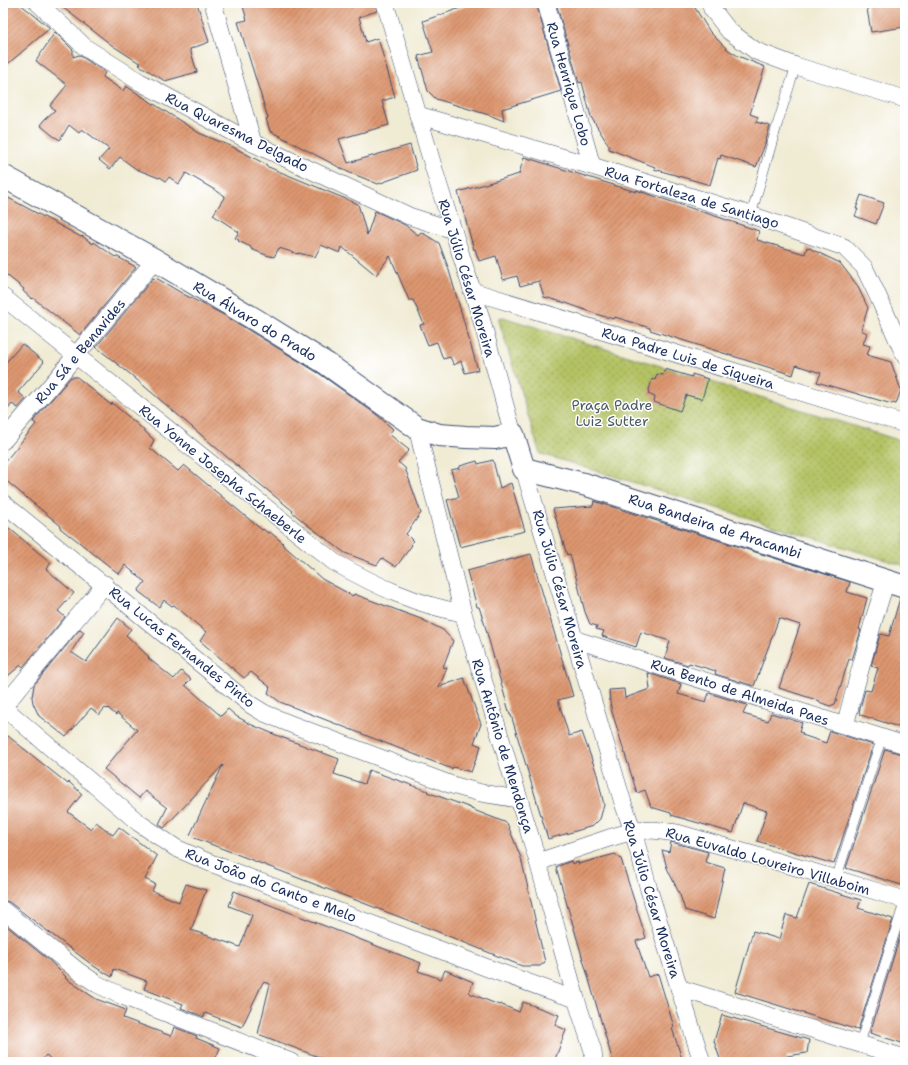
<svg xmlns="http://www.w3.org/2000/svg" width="908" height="1065" font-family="'Shantell Sans',sans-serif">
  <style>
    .park { fill: url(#park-dots); stroke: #687861 }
    .building { fill: url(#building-hatch) }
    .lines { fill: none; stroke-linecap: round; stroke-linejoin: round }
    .service-casing { stroke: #3b4b70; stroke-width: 10 }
    .minor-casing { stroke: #3b4b70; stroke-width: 18 }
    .tertiary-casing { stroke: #3b4b70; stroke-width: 24 }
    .service { stroke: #fff; stroke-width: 9 }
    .minor { stroke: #fff; stroke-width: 17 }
    .tertiary { stroke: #fff; stroke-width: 22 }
    .labels { text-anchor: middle; stroke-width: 3; stroke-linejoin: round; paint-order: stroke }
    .street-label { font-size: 14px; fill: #1b2f5e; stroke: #fff }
    .park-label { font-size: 14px; fill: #495b60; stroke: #fff }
  </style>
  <defs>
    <pattern id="park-dots" width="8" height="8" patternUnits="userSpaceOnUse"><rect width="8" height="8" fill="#b4c264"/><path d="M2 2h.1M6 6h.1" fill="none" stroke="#929e56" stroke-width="1.8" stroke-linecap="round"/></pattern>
    <pattern id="building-hatch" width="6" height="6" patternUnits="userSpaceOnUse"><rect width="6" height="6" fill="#dd9670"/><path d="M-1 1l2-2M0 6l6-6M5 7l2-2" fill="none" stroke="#b27b5f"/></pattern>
  </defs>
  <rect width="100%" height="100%" fill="#fff"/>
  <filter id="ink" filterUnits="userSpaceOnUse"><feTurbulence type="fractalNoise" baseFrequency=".025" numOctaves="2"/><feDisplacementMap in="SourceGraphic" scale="8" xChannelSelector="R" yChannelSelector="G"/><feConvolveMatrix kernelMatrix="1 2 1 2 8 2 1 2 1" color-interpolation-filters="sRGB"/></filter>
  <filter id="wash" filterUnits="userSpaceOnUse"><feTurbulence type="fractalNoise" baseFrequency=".012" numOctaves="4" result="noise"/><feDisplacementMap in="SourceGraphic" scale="16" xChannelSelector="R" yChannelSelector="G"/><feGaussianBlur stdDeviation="0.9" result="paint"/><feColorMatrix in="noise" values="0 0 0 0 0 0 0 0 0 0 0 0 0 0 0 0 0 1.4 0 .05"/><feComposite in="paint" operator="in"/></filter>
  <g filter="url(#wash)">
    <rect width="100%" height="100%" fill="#f0ebd3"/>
    <polygon class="park" points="503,317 905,442 905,566 541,454 539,451 499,321 499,318"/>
    <g id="blocks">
      <g class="building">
        <polygon points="3,3 19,3 50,28 3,68"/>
        <polygon points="57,3 197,3 209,42 190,49 197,72 165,81 139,65 141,64 113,46"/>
        <polygon points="242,3 375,3 377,11 359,17 366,42 378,38 395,97 382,101 389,125 339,139 348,163 410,145 417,170 378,184 351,173 352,174 270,131 266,119 268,118 238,22 247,20"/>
        <polygon points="465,3 536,3 561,91 502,109 504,121 489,115 436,99 428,91 418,56 433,52 423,21 466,6"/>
        <polygon points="556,3 692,3 710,32 727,49 738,56 765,67 750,114 758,117 756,122 770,126 764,147 756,167 721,155 720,159 718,158 710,185 654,169 655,167 609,149 609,146 591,117 582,82 579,83"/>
        <polygon points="866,3 905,3 905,27 871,32"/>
        <polygon points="55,32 73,50 73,57 79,55 105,72 103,77 123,91 126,86 199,133 233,147 267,165 266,166 358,204 367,235 375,211 405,225 418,235 421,232 439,243 448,267 478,370 465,373 461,361 454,365 450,357 443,359 437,342 428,345 420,325 424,324 413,300 409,300 390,256 376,275 342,247 340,253 321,245 315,257 298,253 298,254 279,248 274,257 266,255 251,249 251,247 238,241 239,240 235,238 239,232 213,215 225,196 186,173 179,184 169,177 166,181 160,177 159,178 136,169 120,157 110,169 99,160 109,149 82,129 79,133 69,125 60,140 52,135 40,125 44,120 55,110 50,106 67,85 36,61"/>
        <polygon points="524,157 636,192 636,190 724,219 759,231 757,240 805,254 807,247 840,263 857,285 868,308 861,330 867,333 863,344 870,346 867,355 891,362 901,390 896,404 892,403 892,404 817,382 821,373 796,365 793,375 650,330 650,328 615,317 614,319 602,316 566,303 544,297 539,281 520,286 517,276 503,280 496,256 479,261 475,249 474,250 458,192 519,174"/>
        <polygon points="3,195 81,237 82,236 93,244 94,242 115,257 116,256 136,267 80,335 33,298 32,299 23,291 24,289 3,272"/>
        <polygon points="861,195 884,203 876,224 855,216 858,209 856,209"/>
        <polygon points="153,278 155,279 156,278 185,295 224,315 320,374 377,415 393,429 389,434 409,450 398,462 405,468 421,513 406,534 413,541 411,544 412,545 396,567 382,558 377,565 345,553 305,523 292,512 293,511 234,463 130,374 96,347"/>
        <polygon points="22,344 44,362 18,392 26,399 18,408 12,404 3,415 3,366"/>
        <polygon points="665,369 692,377 692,374 708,379 702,399 686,395 680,411 654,402 655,397 648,394 652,379 655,380 657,374 663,375"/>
        <polygon points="71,377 77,377 111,405 112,403 136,423 154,440 150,448 178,471 184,465 262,530 263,529 268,533 270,532 283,543 282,544 322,579 353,596 354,594 421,619 443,630 453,641 443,667 447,668 439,687 464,678 481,724 474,743 481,746 471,772 453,767 452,769 280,702 268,693 270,687 251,672 244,678 200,641 206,632 174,605 172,606 164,600 159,607 138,591 145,582 125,565 119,574 70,535 70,536 60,528 61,526 10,484 3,477 3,464 36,424 33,421"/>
        <polygon points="493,460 500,488 511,483 525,531 460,547 447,500 459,497 451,470 460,468 460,466 477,461 478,464"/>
        <polygon points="594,501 850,582 847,592 867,598 859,629 861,630 852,660 849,659 835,704 830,706 819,702 820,701 779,688 800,625 779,618 754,686 715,674 716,671 689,663 688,665 665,658 670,641 641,632 636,647 602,636 604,631 596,629 597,626 590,624 585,612 570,554 567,555 553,509 593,506"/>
        <polygon points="3,523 51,563 46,569 74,593 58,611 65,617 23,667 21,665 3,680"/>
        <polygon points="531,554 573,696 558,700 569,736 582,732 597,774 604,805 600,819 593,826 548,839 511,715 510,715 483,619 479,607 477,607 467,571"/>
        <polygon points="900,598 905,599 905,729 861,715 859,712 865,690 871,691 878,668 871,666 880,634 889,636"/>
        <polygon points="118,618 131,629 126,635 149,657 148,658 174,679 181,671 191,679 185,685 221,716 228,709 236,716 252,725 281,737 339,759 334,774 364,784 369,770 428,791 427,792 471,808 471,809 507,823 521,858 545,962 540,966 522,966 436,931 192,837 190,835 223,765 164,828 159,824 167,808 145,791 139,798 104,769 137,730 117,713 116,715 108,708 107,709 105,708 99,715 91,708 66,737 39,716 33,703 32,697 34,685 80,629 84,632 71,652 86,662"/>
        <polygon points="648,673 681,684 678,694 706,702 709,693 747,705 743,714 768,721 771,713 802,723 799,732 803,733 802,735 826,743 830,731 873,745 834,864 757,841 767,811 743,803 733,833 671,815 671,813 651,807 645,790 637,793 612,712 610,702 609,690 624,689 625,698 650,689"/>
        <polygon points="3,732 68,784 69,782 82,794 68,812 91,829 96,822 113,835 119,827 157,856 145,879 155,884 152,891 179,902 186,884 206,890 191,930 240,947 252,915 229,906 234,891 421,963 418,971 441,979 445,970 473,982 469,993 499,1005 500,1004 519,1012 523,1002 559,1015 555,1025 566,1030 554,1062 332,1062 258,1034 270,984 263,982 242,1027 205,1013 204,1017 181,1008 183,1004 144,989 147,981 114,969 112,977 95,967 9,902 3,900"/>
        <polygon points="885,749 905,755 905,886 846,868"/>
        <polygon points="671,842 708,852 705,862 725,868 714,919 685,910 680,895 667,868 662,850 669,852"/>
        <polygon points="615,854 621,859 646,938 636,941 648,977 658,974 674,1027 672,1028 683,1062 613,1062 556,867 571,861 572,864 578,862 578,864"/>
        <polygon points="809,884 861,900 858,908 893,919 858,1030 735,992 753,931 779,939 786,915 797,918"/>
        <polygon points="3,923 50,961 66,977 65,978 96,999 126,1010 123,1018 171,1036 174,1027 197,1036 196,1038 220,1048 214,1062 54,1062 46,1055 40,1062 3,1062"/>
        <polygon points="904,923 905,923 905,1044 870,1033"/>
        <polygon points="722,1015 809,1040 807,1053 787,1056 787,1062 721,1062 714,1041"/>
      </g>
    </g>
  </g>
  <g filter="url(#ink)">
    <use href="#blocks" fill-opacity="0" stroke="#3b4b70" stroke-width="1"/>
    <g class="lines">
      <defs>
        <g id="service">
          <polyline points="751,215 778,122 796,66"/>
          <polyline points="836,879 874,761 882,738"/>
          <polyline points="860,1043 905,900"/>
        </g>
        <g id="minor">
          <polyline points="38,3 86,48 140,82 253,143 409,216 453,230"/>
          <polyline points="213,3 253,143"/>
          <polyline points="385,3 439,186 481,318 513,434"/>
          <polyline points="546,3 592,166"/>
          <polyline points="710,3 712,9 729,31 756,51 796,66 905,99"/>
          <polyline points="418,115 592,166 751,215 844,247 864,267 876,292 905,356"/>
          <polyline points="472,291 905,424"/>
          <path d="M3 297 334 562C375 585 416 605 463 613"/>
          <polyline points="417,428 463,613 538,862 576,999 593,1051 594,1062"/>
          <polyline points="3,441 48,389 155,260"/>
          <polyline points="524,469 623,803 633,831 649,890 702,1062"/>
          <polyline points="3,503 251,705 264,713 293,725 452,785 481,793 518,799"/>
          <polyline points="574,639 905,745"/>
          <polyline points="3,707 139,823 176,848 208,862 493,970 560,994 576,999"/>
          <polyline points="3,707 105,584"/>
          <polyline points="845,725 874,619 886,581"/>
          <polyline points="538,862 609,838 633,831 653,830 677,833 803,869 905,900"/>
          <polyline points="3,910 78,971 97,984 120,995 291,1062"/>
          <polyline points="679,988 905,1058"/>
        </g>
        <polyline id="tertiary" points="3,176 155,260 256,320 327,364 417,428 439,435 466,437 495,438 513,434 524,469 587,485 905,587"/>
      </defs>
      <use href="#service" class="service-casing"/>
      <use href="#minor" class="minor-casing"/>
      <use href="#tertiary" class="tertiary-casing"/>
      <use href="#service" class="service"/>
      <use href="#minor" class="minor"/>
      <use href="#tertiary" class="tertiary"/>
    </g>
  </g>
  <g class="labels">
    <g class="street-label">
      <text transform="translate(569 84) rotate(74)" y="5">Rua Henrique Lobo</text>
      <text transform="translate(237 132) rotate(27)" y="5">Rua Quaresma Delgado</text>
      <text transform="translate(692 197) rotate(17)" y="5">Rua Fortaleza de Santiago</text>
      <text transform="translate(467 278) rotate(73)" y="5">Rua Júlio César Moreira</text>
      <text transform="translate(255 321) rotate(31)" y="5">Rua Álvaro do Prado</text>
      <text transform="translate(80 351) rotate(-50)" y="5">Rua Sá e Benavides</text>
      <text transform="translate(688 358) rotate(17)" y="5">Rua Padre Luis de Siqueira</text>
      <text transform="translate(223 474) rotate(39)" y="5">Rua Yonne Josepha Schaeberle</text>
      <text transform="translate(715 526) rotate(18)" y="5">Rua Bandeira de Aracambi</text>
      <text transform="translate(560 589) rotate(74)" y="5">Rua Júlio César Moreira</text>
      <text transform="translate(182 647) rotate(39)" y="5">Rua Lucas Fernandes Pinto</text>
      <text transform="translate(740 692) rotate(18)" y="5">Rua Bento de Almeida Paes</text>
      <text transform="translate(503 746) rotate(73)" y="5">Rua Antônio de Mendonça</text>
      <text transform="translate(768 861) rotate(16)" y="5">Rua Euvaldo Loureiro Villaboim</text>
      <text transform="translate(271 885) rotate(21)" y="5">Rua João do Canto e Melo</text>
      <text transform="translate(652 899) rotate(73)" y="5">Rua Júlio César Moreira</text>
    </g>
    <g class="park-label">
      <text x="612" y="410">Praça Padre<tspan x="612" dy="16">Luiz Sutter</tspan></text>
    </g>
  </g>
  <rect width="908" height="1065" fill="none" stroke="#fff" stroke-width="16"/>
</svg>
